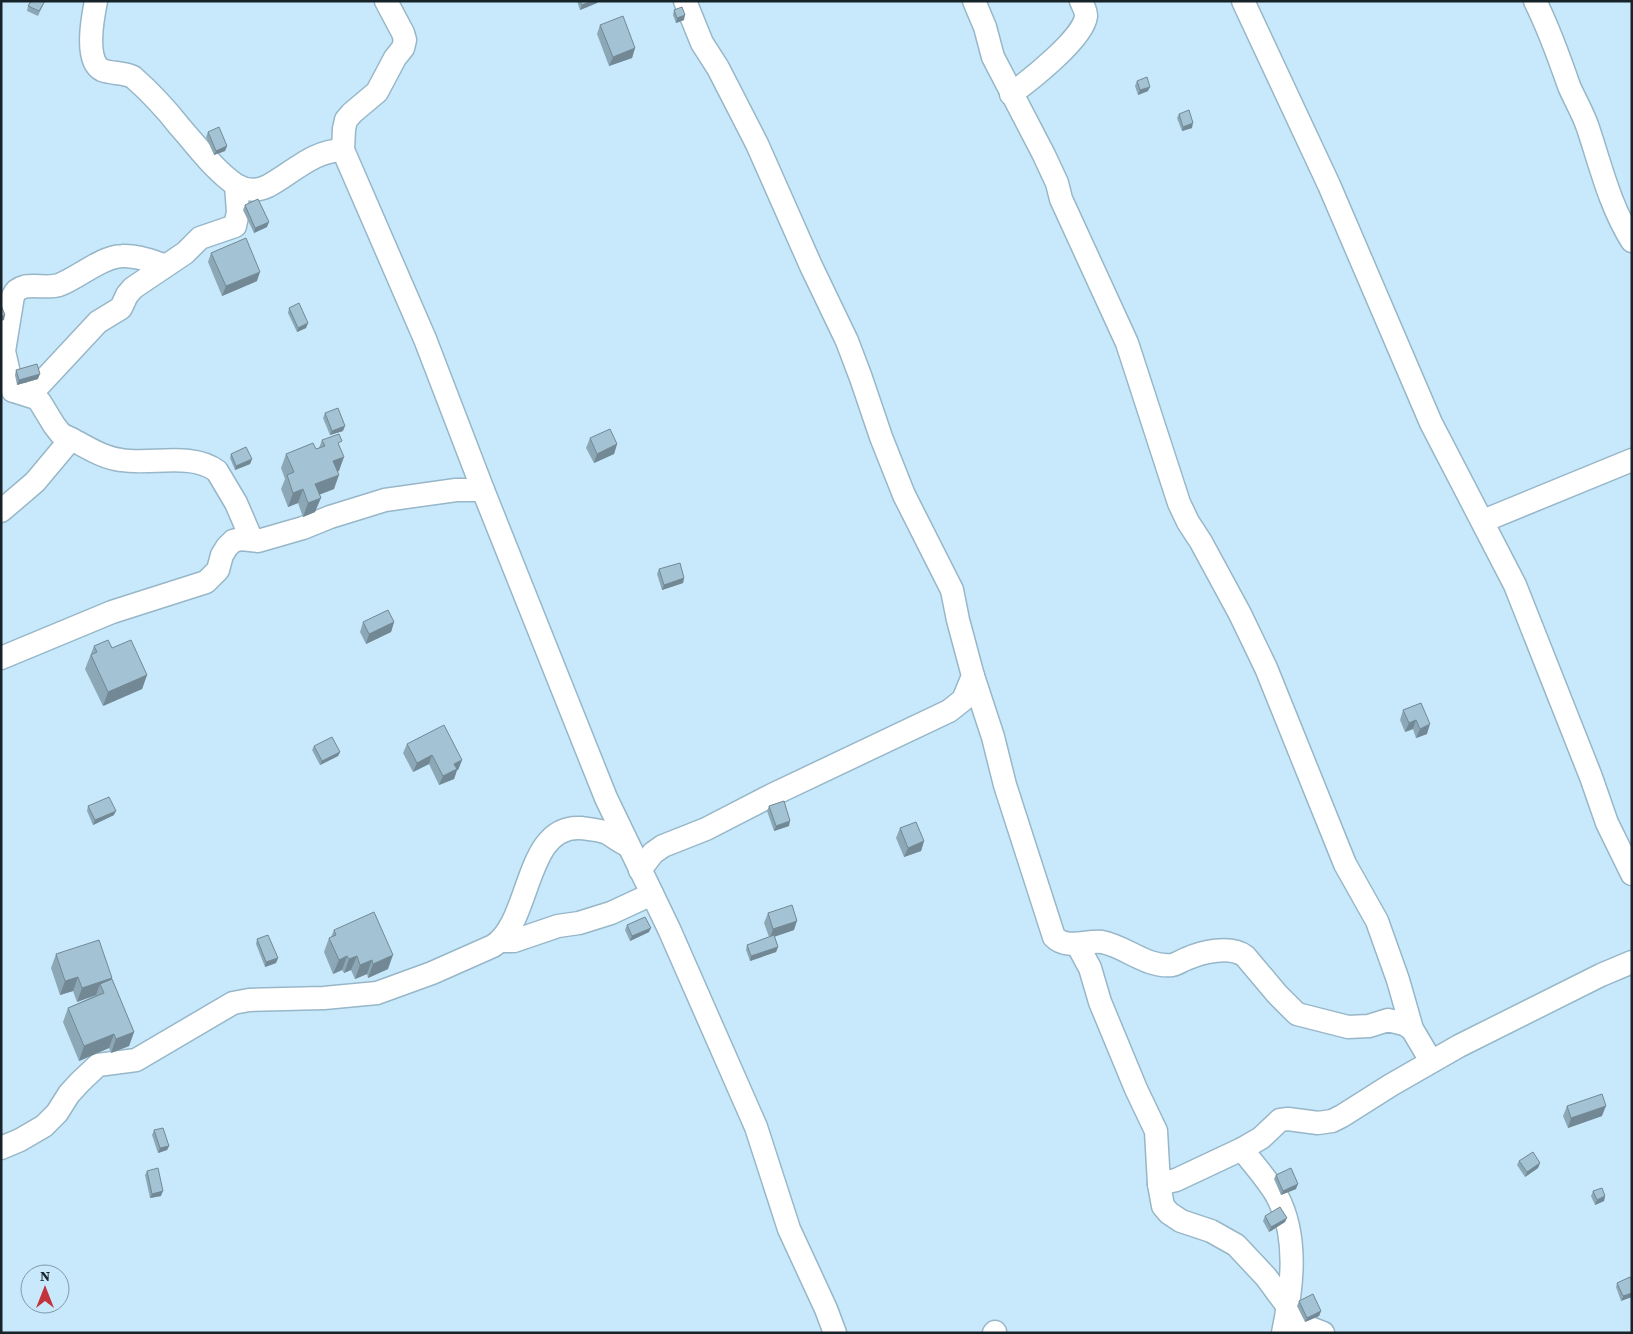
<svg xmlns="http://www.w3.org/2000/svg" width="1633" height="1334" font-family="'Source Serif 4',serif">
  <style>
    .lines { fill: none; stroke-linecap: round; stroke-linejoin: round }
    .minor-casing { stroke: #97b7c8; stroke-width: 25 }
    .minor { stroke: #fff; stroke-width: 22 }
    .wall { fill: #8ca8b6 }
    .shaded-wall { fill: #728894 }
    .building { fill: #a3c3d4; stroke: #728894 }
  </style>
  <rect width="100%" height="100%" fill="#c8e9fb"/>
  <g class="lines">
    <defs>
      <g id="minor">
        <path d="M96 1C93 16 84 61 102 70 112 74 123 72 133 77 150 92 166 109 180 127 198 147 214 170 236 185 246 191 258 191 268 186 294 172 312 151 343 150"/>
        <polyline points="386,1 403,33 405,40 403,48 395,58 377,92 352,113 346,120 344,129 343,150 425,339 483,490 606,798 669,929 756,1127 789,1229 826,1309 835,1333"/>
        <polyline points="974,1 985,27 993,57 1044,155 1057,183 1061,199 1127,343 1179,503 1188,522 1201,542 1240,614 1266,668 1345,864 1377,921 1398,980 1412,1029 1431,1061"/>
        <polyline points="1243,1 1329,185 1431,423 1515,585 1591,777 1607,823 1632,874"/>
        <path d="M1535 1C1549 29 1559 57 1569 86 1575 100 1583 113 1588 128 1601 167 1610 206 1632 241"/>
        <path d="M1011 94C1029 81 1084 38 1086 16 1086 10 1083 6 1081 1"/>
        <path d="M13 391 4 351 13 296C20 279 44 290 59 285 78 278 101 257 122 256 136 255 151 261 164 265"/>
        <polyline points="17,392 36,398 40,402 54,425 61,434 71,439"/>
        <polyline points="30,395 98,322 121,308 127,295 133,288 185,253 200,238 235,226 238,212 236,185"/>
        <path d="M1 511 35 482 71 439C87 447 103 458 121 460 152 465 191 452 217 471L236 503 252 540"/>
        <polyline points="1483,521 1632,460"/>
        <polyline points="1,658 112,612 206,582 218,570 222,555 227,547 233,541 241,539 258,541 303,528 330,517 385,500 456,490 483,490"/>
        <path d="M973 676 993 737 1005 785 1054 937C1067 950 1087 940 1102 942 1125 946 1147 968 1172 965 1177 964 1181 961 1186 959 1202 952 1230 945 1245 956L1277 994 1297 1014 1348 1027 1369 1026 1388 1020 1404 1024 1412 1029"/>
        <polyline points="640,870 653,853 663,846 706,829 772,795 949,711 963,700 973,676 958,620 952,590 904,495 881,437 861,378 847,341 811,266 757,144 718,68 702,43 685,1"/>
        <polyline points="501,941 514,941 558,926 579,923 611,913 652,894"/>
        <polyline points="1077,944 1090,968 1100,1002 1136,1089 1156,1131 1159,1184 1163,1206 1169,1213 1181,1221 1211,1231 1236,1245 1266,1277 1297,1319 1305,1326 1323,1333"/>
        <path d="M1 1148 20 1140 44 1126 57 1113 69 1094 80 1082 98 1065 136 1060 233 1003 249 1000 324 998 377 993 432 973 493 946C532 922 524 824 581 828 589 829 600 830 607 833 614 837 620 842 627 845"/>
        <path d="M1242 1149C1253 1164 1268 1180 1277 1196 1299 1237 1292 1289 1283 1333"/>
        <polyline points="1159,1184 1176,1180 1242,1149 1261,1138 1280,1120 1288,1119 1318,1123 1332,1121 1342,1116 1391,1085 1459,1046 1601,975 1632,962"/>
        <polyline points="994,1333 995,1332"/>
      </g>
    </defs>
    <use href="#minor" class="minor-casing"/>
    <use href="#minor" class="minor"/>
  </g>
  <g class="wall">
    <polygon points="45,1 38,16 27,11 28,6"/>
    <polygon points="577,1 598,1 597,3 580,10"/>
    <polygon points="674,10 684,20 676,23 673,15"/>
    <polygon points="600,25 635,48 632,58 609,66 597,34"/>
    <polygon points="1137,81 1148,91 1138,95 1135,86"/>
    <polygon points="1179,114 1192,128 1182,131 1177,118"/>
    <polygon points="208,132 227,146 225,151 214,155 206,137"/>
    <polygon points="245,205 267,227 254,233 243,210"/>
    <polygon points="211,253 257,281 222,296 208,262"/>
    <polygon points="289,308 308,323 306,328 297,332 288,313"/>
    <polygon points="16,370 38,379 17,385 15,375"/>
    <polygon points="325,413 343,431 330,435 323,418"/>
    <polygon points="590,438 617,444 614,454 594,463 586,448"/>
    <polygon points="322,440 340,447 339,471 337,471 334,489 319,495 315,512 303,517 298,503 288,507 281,489 285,479 281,468 286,454 316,449 319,448"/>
    <polygon points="231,454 252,459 250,464 235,470 230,458"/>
    <polygon points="659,569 684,578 683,583 662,590 657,574"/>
    <polygon points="363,622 394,622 391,632 366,644 360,632"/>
    <polygon points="94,646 112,648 147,675 142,689 103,706 85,669"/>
    <polygon points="1421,703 1427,734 1416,738 1413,729 1405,732 1400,720 1403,710"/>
    <polygon points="407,744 462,760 458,770 457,770 454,779 439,785 429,764 413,772 403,753"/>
    <polygon points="314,746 340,752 338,756 320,765 312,750"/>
    <polygon points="88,806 114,815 93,825 87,811"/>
    <polygon points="769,806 789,826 774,831 767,811"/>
    <polygon points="900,828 924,841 921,851 904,857 896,838"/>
    <polygon points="768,913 794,930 774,937 778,947 776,952 750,961 746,950 747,945 769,937 764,923"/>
    <polygon points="627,925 649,932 630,941 625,930"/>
    <polygon points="334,930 388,969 368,978 367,974 355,979 351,970 344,973 342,970 333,974 324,952 329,938 331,937"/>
    <polygon points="257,939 278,958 276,963 265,967 256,944"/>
    <polygon points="56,954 112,978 111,980 134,1032 129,1046 111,1053 109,1048 79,1061 63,1022 68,1008 96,995 77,1002 73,991 60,995 51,968"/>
    <polygon points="1567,1106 1602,1116 1568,1128 1563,1116"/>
    <polygon points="154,1130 169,1146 167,1150 158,1153 152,1135"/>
    <polygon points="1519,1161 1540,1163 1538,1168 1525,1177 1517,1165"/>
    <polygon points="147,1171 161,1196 150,1198 145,1175"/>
    <polygon points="1276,1175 1296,1189 1281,1195 1274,1179"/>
    <polygon points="1593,1191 1605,1196 1604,1201 1595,1205 1591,1196"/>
    <polygon points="1265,1216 1285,1222 1269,1232 1263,1221"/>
    <polygon points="1630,1277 1621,1301 1616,1287 1617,1283"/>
    <polygon points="1299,1301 1321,1311 1319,1316 1305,1322 1297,1306"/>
  </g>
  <g class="shaded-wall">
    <polygon points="592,1 598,1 597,3 580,10 582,5"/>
    <polygon points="685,15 684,20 676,23 677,18"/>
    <polygon points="635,48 632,58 609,66 613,57"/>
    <polygon points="1150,87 1148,91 1138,95 1140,90"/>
    <polygon points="1193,123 1192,128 1182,131 1183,127"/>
    <polygon points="227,146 225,151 214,155 216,151"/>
    <polygon points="269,222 267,227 254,233 255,228"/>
    <polygon points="260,272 257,281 222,296 226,286"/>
    <polygon points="5,315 4,320 1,321 1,317"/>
    <polygon points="308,323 306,328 297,332 298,328"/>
    <polygon points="40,374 38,379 17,385 19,380"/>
    <polygon points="345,426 343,431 330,435 332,431"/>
    <polygon points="617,444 614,454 594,463 597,454"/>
    <polygon points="344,457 339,471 328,475 333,461"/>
    <polygon points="252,459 250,464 235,470 236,466"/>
    <polygon points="339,475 334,489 310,498 315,484"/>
    <polygon points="303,489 298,503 288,507 293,493"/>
    <polygon points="321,498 315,512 303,517 308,503"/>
    <polygon points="684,578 683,583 662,590 664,585"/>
    <polygon points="394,622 391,632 366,644 369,634"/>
    <polygon points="147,675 142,689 103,706 108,692"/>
    <polygon points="1416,720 1413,729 1405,732 1409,723"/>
    <polygon points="1430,724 1427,734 1416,738 1420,729"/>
    <polygon points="340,752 338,756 320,765 322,761"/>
    <polygon points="432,755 429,764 413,772 417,763"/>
    <polygon points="462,760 458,770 457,770 454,779 439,785 443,776 454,764"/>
    <polygon points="116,811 114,815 93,825 95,820"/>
    <polygon points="790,821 789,826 774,831 776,826"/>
    <polygon points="924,841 921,851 904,857 908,848"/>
    <polygon points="797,921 794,930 770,938 773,929"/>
    <polygon points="651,928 649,932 630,941 632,936"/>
    <polygon points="778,947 776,952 750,961 751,956"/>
    <polygon points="393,955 388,969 368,978 373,964"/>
    <polygon points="347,956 342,970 333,974 339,960"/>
    <polygon points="357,956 351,970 344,973 349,959"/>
    <polygon points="278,958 276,963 265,967 266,962"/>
    <polygon points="372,960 367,974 355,979 360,965"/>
    <polygon points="78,977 73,991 60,995 65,981"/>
    <polygon points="112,978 106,992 100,984 96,995 77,1002 82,988"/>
    <polygon points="134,1032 129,1046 111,1053 116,1039"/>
    <polygon points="114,1034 109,1048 79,1061 84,1046"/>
    <polygon points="1606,1106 1602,1116 1568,1128 1571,1118"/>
    <polygon points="169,1146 167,1150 158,1153 160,1148"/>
    <polygon points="1540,1163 1538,1168 1525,1177 1527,1172"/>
    <polygon points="1298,1184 1296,1189 1281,1195 1283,1191"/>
    <polygon points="163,1191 161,1196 150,1198 152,1194"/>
    <polygon points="1605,1196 1604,1201 1595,1205 1597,1200"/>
    <polygon points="1287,1218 1285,1222 1269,1232 1271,1227"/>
    <polygon points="1632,1293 1632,1297 1621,1301 1623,1296"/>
    <polygon points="1321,1311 1319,1316 1305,1322 1307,1318"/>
  </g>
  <g class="building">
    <polygon points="31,1 45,1 39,11 28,6"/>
    <polygon points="580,1 592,1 582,5"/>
    <polygon points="682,7 685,15 677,18 674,10"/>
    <polygon points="623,16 635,48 613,57 600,25"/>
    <polygon points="1147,77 1150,87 1140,90 1137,81"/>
    <polygon points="1189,110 1193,123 1183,127 1179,114"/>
    <polygon points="219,127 227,146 216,151 208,132"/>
    <polygon points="258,199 269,222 255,228 245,205"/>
    <polygon points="246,238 260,272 226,286 211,253"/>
    <polygon points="299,303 308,323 298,328 289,308"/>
    <polygon points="1,305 5,315 1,317"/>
    <polygon points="37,364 40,374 19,380 16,370"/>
    <polygon points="338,408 345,426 332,431 325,413"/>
    <polygon points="610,429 617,444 597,454 590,438"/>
    <polygon points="339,434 342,441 338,443 344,457 333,461 339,475 315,484 321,498 308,503 303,489 293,493 287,475 294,472 286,454 313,443 316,449 325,446 322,440"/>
    <polygon points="246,447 252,459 236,466 231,454"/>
    <polygon points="680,563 684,578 664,585 659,569"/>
    <polygon points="388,610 394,622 369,634 363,622"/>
    <polygon points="108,640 112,648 131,640 147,675 108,692 91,655 97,652 94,646"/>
    <polygon points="1421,703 1430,724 1420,729 1416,720 1409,723 1403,710"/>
    <polygon points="444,725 462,760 454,764 457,769 443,776 432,755 417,763 407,744"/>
    <polygon points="332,737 340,752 322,761 314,746"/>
    <polygon points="109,797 116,811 95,820 88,806"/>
    <polygon points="784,801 790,821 776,826 769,806"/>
    <polygon points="916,822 924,841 908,848 900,828"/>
    <polygon points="792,905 797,921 773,929 768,913"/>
    <polygon points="374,912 393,955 373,964 372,960 360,965 357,956 349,959 347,956 339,960 329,938 336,935 334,930"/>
    <polygon points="645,917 651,928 632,936 627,925"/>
    <polygon points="268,935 278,958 266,962 257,939"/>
    <polygon points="774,935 778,947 751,956 747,945"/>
    <polygon points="99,940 112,978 82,988 78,977 65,981 56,954"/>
    <polygon points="112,979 134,1032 116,1039 114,1034 84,1046 68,1008 104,993 100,984"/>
    <polygon points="1602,1094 1606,1106 1571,1118 1567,1106"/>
    <polygon points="163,1128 169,1146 160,1148 154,1130"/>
    <polygon points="1533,1152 1540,1163 1527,1172 1519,1161"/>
    <polygon points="158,1168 163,1191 152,1194 147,1171"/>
    <polygon points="1291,1168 1298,1184 1283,1191 1276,1175"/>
    <polygon points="1602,1188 1605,1196 1597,1200 1593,1191"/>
    <polygon points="1280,1207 1287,1218 1271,1227 1265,1216"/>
    <polygon points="1630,1277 1632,1281 1632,1293 1623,1296 1617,1283"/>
    <polygon points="1313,1294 1321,1311 1307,1318 1299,1301"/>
  </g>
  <rect width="1633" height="1334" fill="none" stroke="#162329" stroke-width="5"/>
  <g transform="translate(45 1289)"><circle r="24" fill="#c8e9fb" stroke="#819aa7"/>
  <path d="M0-4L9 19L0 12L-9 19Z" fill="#c3333c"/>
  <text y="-8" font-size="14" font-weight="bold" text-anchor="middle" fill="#162329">N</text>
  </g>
</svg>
